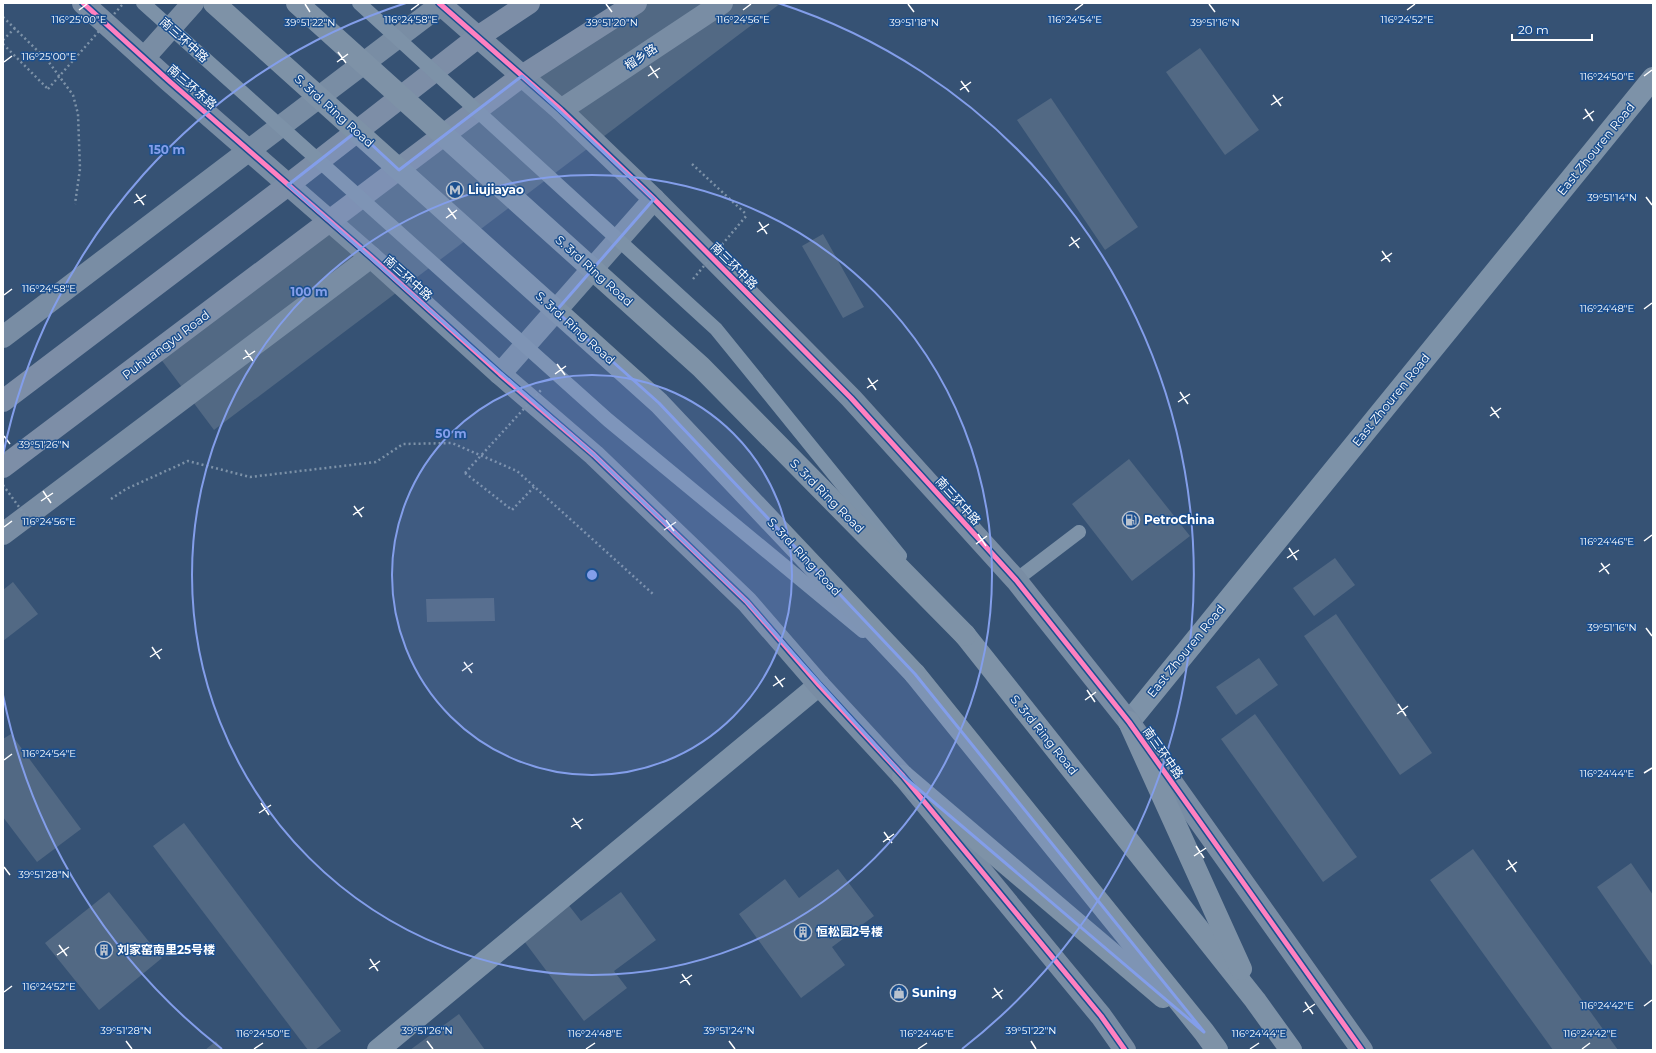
<svg xmlns="http://www.w3.org/2000/svg" width="1656" height="1053" font-family="Montserrat,'Noto Sans SC',sans-serif">
  <style>
    .building { fill: #526984 }
    .lines { fill: none; stroke-linecap: round; stroke-linejoin: round }
    .path { stroke: #7d92a8; stroke-width: 2.5; stroke-dasharray: 2 3; stroke-linecap: butt }
    .lane { stroke: #7d92a8; stroke-width: 14 }
    .street { stroke: #7d92a8; stroke-width: 22 }
    .secondary { stroke: #798da4; stroke-width: 22 }
    .primary { stroke: #7d8ea7; stroke-width: 22 }
    .highway { stroke: #7e92a7; stroke-width: 22 }
    .path-bridge { stroke: #7d92a8; stroke-width: 2.5; stroke-dasharray: 2 3; stroke-linecap: butt }
    .lane-bridge { stroke: #7d92a8; stroke-width: 14 }
    .highway-bridge { stroke: #7e92a7; stroke-width: 22 }
    .cycleway-casing { stroke: #1b4f8f; stroke-width: 8 }
    .cycleway { stroke: #ff80c0; stroke-width: 5 }
    .marked { fill: #839eea; fill-opacity: 0.2; stroke: #839eea; stroke-width: 3; stroke-linejoin: round }
    .ticks { fill: none; stroke: #fff; stroke-width: 1.5 }
    .ring { fill: none; stroke: #839eea; stroke-width: 2 }
    .labels { text-anchor: middle; stroke-width: 3; stroke-linejoin: round; paint-order: stroke }
    .street-label { font-size: 12px; fill: #fff; stroke: #1b4f8f }
    .poi-label { font-size: 12px; font-weight: bold; fill: #fff; stroke: #1b4f8f; text-anchor: start }
    .ticks-label { font-size: 10px; text-anchor: middle; fill: #fff; stroke: #1b4f8f; stroke-width: 3; stroke-linejoin: round; paint-order: stroke }
    .centre { fill: #839eea; stroke: #1b4f8f; stroke-width: 2 }
    .ring-label { font-size: 12px; text-anchor: middle; font-weight: bold; fill: #839eea; stroke: #1b4f8f; stroke-width: 3; stroke-linejoin: round; paint-order: stroke }
  </style>
  <rect width="100%" height="100%" fill="#365274"/>
  <g class="building">
    <polygon points="622,3 781,3 214,430 157,354"/>
    <polygon points="1200,48 1259,130 1225,155 1166,72"/>
    <polygon points="1051,98 1138,227 1105,250 1017,120"/>
    <polygon points="823,234 864,307 843,318 802,246"/>
    <polygon points="1129,459 1190,536 1132,581 1072,504"/>
    <polygon points="1335,558 1355,585 1314,616 1293,588"/>
    <polygon points="13,582 38,614 3,641 3,590"/>
    <polygon points="494,598 495,621 427,622 426,599"/>
    <polygon points="1336,614 1432,753 1400,775 1304,636"/>
    <polygon points="1259,658 1278,685 1236,715 1216,687"/>
    <polygon points="1255,714 1357,857 1323,882 1221,739"/>
    <polygon points="11,734 81,829 37,862 3,817 3,739"/>
    <polygon points="184,823 341,1031 315,1050 308,1050 153,846"/>
    <polygon points="1473,849 1618,1050 1553,1050 1430,880"/>
    <polygon points="1631,863 1653,895 1653,967 1597,887"/>
    <polygon points="838,869 874,916 832,947 845,965 801,998 739,914 785,879 799,898"/>
    <polygon points="109,892 162,958 99,1010 45,943"/>
    <polygon points="621,892 656,940 614,971 627,988 584,1021 521,937 567,903 581,921"/>
    <polygon points="459,1014 485,1050 410,1050"/>
    <polygon points="216,1041 222,1050 205,1050"/>
  </g>
  <g class="lines">
    <g class="path">
      <polyline points="3,17 48,61 73,95 78,114 80,169 75,204"/>
      <polyline points="3,40 15,28"/>
      <polyline points="3,44 48,89"/>
      <polyline points="692,164 747,215"/>
      <polyline points="465,473 512,510 534,487"/>
      <polyline points="111,499 126,489 188,461 250,477 376,462 403,444 452,443 517,471 653,594"/>
    </g>
    <polyline class="lane" points="1016,580 1079,532"/>
    <g class="street">
      <polyline points="1129,722 1653,78"/>
      <polyline points="378,1050 819,685"/>
    </g>
    <g class="secondary">
      <polyline points="83,3 168,80 371,257 500,374 594,455 747,602 819,685 903,776 1101,1016 1125,1050"/>
      <polyline points="439,3 561,110 654,199 851,398 1016,580 1129,722 1362,1050"/>
      <polyline points="144,58 193,3"/>
      <polyline points="561,110 722,3"/>
      <polyline points="3,337 443,3"/>
      <polyline points="500,374 654,199"/>
      <polyline points="3,534 371,257"/>
    </g>
    <g class="primary">
      <polyline points="3,401 288,185 478,37 529,3"/>
      <polyline points="3,467 522,76 636,3"/>
    </g>
    <g class="highway">
      <polyline points="965,635 1255,1000 1291,1050"/>
      <polyline points="915,674 1204,1032 1217,1050"/>
      <polyline points="1129,722 1241,969"/>
      <polyline points="903,776 1163,997"/>
    </g>
    <g class="path-bridge">
      <polyline points="48,89 122,5"/>
      <polyline points="693,279 747,215"/>
      <polyline points="465,473 542,389"/>
      <polyline points="3,485 30,522"/>
    </g>
    <g class="lane-bridge">
      <polyline points="143,3 608,420 863,631"/>
      <polyline points="359,3 716,329 900,556"/>
    </g>
    <g class="highway-bridge">
      <polyline points="214,3 659,403 915,674"/>
      <polyline points="297,3 701,367 965,635"/>
    </g>
    <defs>
      <g id="cycleway">
        <polyline points="83,3 168,80 371,257 500,374 594,455 747,602 819,685 903,776 1101,1016 1125,1050"/>
        <polyline points="439,3 561,110 654,199 851,398 1016,580 1129,722 1362,1050"/>
      </g>
    </defs>
    <use href="#cycleway" class="cycleway-casing"/>
    <use href="#cycleway" class="cycleway"/>
  </g>
  <path class="marked" d="M522 76 654 199 556 311 659 403 915 674 1204 1032 903 776 747 602 594 455 288 185 357 131 399 170Z"/>
  <path class="ticks" d="M305 4 310 12M606 4 612 12M908 4 914 12M1209 4 1215 12M79 10 87 4M411 10 419 4M743 10 751 4M1075 10 1083 4M1407 10 1415 4M338 52 346 63M4 62 12 56M337 62 348 54M650 66 658 78M648 76 660 68M1644 76 1652 70M961 81 969 92M960 90 971 82M1273 95 1281 106M1271 105 1283 97M1585 109 1593 121M1583 119 1594 111M136 194 144 205M1646 197 1652 205M134 203 146 195M448 208 456 219M446 218 457 210M759 222 767 234M757 232 769 224M1071 237 1079 248M1069 246 1080 238M1382 251 1390 262M1381 261 1392 253M4 295 12 289M1644 309 1652 303M245 350 253 361M243 359 255 351M557 364 565 375M555 374 566 366M868 378 876 390M867 388 878 380M1180 392 1188 404M1178 402 1190 394M1491 407 1499 418M1490 416 1501 408M4 436 10 444M43 491 51 503M41 501 53 493M354 506 362 517M353 515 364 507M666 520 674 531M4 527 12 521M664 530 676 522M978 534 986 546M1644 541 1652 535M976 544 987 536M1289 548 1297 560M1287 558 1299 550M1601 563 1609 574M1599 572 1610 564M1646 628 1652 636M152 647 160 659M150 657 162 649M464 662 472 673M462 671 473 663M775 676 783 687M773 686 785 678M1087 690 1095 702M1085 700 1096 692M1398 704 1406 716M1397 714 1408 706M4 760 12 754M1644 773 1652 768M261 803 269 815M259 813 271 805M573 818 581 829M571 827 583 819M884 832 892 843M883 842 894 834M1196 846 1204 858M1194 856 1206 848M1508 860 1516 872M4 867 10 875M1506 870 1517 862M59 945 67 956M57 955 69 947M370 959 378 971M369 969 380 961M682 974 690 985M680 983 692 975M994 988 1002 999M4 992 12 986M992 998 1003 990M1305 1002 1313 1014M1644 1006 1652 1000M1303 1012 1315 1004M126 1041 132 1049M427 1041 433 1049M729 1041 735 1049M1031 1041 1036 1049M254 1049 263 1043M586 1049 595 1043M918 1049 927 1043M1250 1049 1259 1043M1582 1049 1590 1043"/>
  <circle cx="592" cy="575" r="200" fill="#839eea" fill-opacity=".12"/>
  <g class="ring">
    <circle cx="592" cy="575" r="200"/>
    <circle cx="592" cy="575" r="400"/>
    <path d="M222 1049A601 601 0 0 1 3 695M3 455A601 601 0 0 1 406 3M778 3A601 601 0 0 1 962 1049"/>
  </g>
  <defs>
    <symbol id="metro-ring" viewBox="-11 -11 22 22"><circle r="9.5" fill="#1b4f8f" stroke="#b9c2ce" stroke-width="1.5"/><path d="M-5.5 5V-5H-3L0 0L3-5H5.5V5H3V-.5L0 4L-3-.5V5Z" fill="#b9c2ce"/></symbol>
    <symbol id="fuel-ring" viewBox="-11 -11 22 22"><circle r="9.5" fill="#1b4f8f" stroke="#b9c2ce" stroke-width="1.5"/><path d="M-5.5-6h7V0h2V4h1.3V-2.5L3-4.5l.8-.8L6-3V5H2.5V1h-1V6h-7ZM-4.2-4.7v3.2H.2V-4.7Z" fill="#b9c2ce"/></symbol>
    <symbol id="building-ring" viewBox="-11 -11 22 22"><circle r="9.5" fill="#1b4f8f" stroke="#b9c2ce" stroke-width="1.5"/><path d="M-4-6H4V6H1V3H-1V6H-4ZM-2.5-4.3h1.7v1.8h-1.7ZM.8-4.3h1.7v1.8H.8ZM-2.5-1h1.7V.8h-1.7ZM.8-1h1.7V.8H.8Z" fill="#b9c2ce"/></symbol>
    <symbol id="shop-ring" viewBox="-11 -11 22 22"><circle r="9.5" fill="#1b4f8f" stroke="#b9c2ce" stroke-width="1.5"/><path d="M-5-2.5h2.3a2.7 3.5 0 0 1 5.4 0H5L5.5 6h-11ZM-1.5-2.5h3a1.5 2.3 0 0 0-3 0Z" fill="#b9c2ce"/></symbol>
  </defs>
  <g fill-rule="evenodd">
    <use href="#metro-ring" x="445" y="180" width="20" height="20"/>
    <use href="#fuel-ring" x="1121" y="510" width="20" height="20"/>
    <use href="#building-ring" x="793" y="922" width="20" height="20"/>
    <use href="#building-ring" x="94" y="940" width="20" height="20"/>
    <use href="#shop-ring" x="889" y="983" width="20" height="20"/>
  </g>
  <g class="labels">
    <g class="street-label">
      <text transform="translate(184 40) rotate(42)" y="4">南三环中路</text>
      <text transform="translate(641 57) rotate(-34)" y="4">榴乡路</text>
      <text transform="translate(192 87) rotate(41)" y="4">南三环东路</text>
      <text transform="translate(334 111) rotate(42)" y="4">S. 3rd. Ring Road</text>
      <text transform="translate(1596 149) rotate(-51)" y="4">East Zhouren Road</text>
      <text transform="translate(734 266) rotate(45)" y="4">南三环中路</text>
      <text transform="translate(594 271) rotate(42)" y="4">S. 3rd Ring Road</text>
      <text transform="translate(408 278) rotate(42)" y="4">南三环中路</text>
      <text transform="translate(575 328) rotate(42)" y="4">S. 3rd. Ring Road</text>
      <text transform="translate(166 345) rotate(-37)" y="4">Puhuangyu Road</text>
      <text transform="translate(1391 400) rotate(-51)" y="4">East Zhouren Road</text>
      <text transform="translate(827 496) rotate(45)" y="4">S. 3rd Ring Road</text>
      <text transform="translate(958 501) rotate(48)" y="4">南三环中路</text>
      <text transform="translate(804 557) rotate(47)" y="4">S. 3rd. Ring Road</text>
      <text transform="translate(1186 651) rotate(-51)" y="4">East Zhouren Road</text>
      <text transform="translate(1044 735) rotate(51)" y="4">S. 3rd Ring Road</text>
      <text transform="translate(1163 753) rotate(55)" y="4">南三环中路</text>
    </g>
    <g class="poi-label">
      <text x="468" y="194">Liujiayao</text>
      <text x="1144" y="524">PetroChina</text>
      <text x="816" y="936">恒松园2号楼</text>
      <text x="117" y="954">刘家窑南里25号楼</text>
      <text x="912" y="997">Suning</text>
    </g>
  </g>
  <g class="ticks-label">
    <text x="79" y="23">116°25'00"E</text>
    <text x="411" y="23">116°24'58"E</text>
    <text x="1075" y="23">116°24'54"E</text>
    <text x="1407" y="23">116°24'52"E</text>
    <text x="743" y="23">116°24'56"E</text>
    <text x="310" y="26">39°51'22"N</text>
    <text x="612" y="26">39°51'20"N</text>
    <text x="914" y="26">39°51'18"N</text>
    <text x="1215" y="26">39°51'16"N</text>
    <text x="49" y="60">116°25'00"E</text>
    <text x="1607" y="80">116°24'50"E</text>
    <text x="1612" y="201">39°51'14"N</text>
    <text x="49" y="292">116°24'58"E</text>
    <text x="1607" y="312">116°24'48"E</text>
    <text x="44" y="448">39°51'26"N</text>
    <text x="49" y="525">116°24'56"E</text>
    <text x="1607" y="545">116°24'46"E</text>
    <text x="1612" y="631">39°51'16"N</text>
    <text x="49" y="757">116°24'54"E</text>
    <text x="1607" y="777">116°24'44"E</text>
    <text x="44" y="878">39°51'28"N</text>
    <text x="49" y="990">116°24'52"E</text>
    <text x="1607" y="1009">116°24'42"E</text>
    <text x="126" y="1034">39°51'28"N</text>
    <text x="427" y="1034">39°51'26"N</text>
    <text x="729" y="1034">39°51'24"N</text>
    <text x="1031" y="1034">39°51'22"N</text>
    <text x="263" y="1037">116°24'50"E</text>
    <text x="595" y="1037">116°24'48"E</text>
    <text x="927" y="1037">116°24'46"E</text>
    <text x="1259" y="1037">116°24'44"E</text>
    <text x="1590" y="1037">116°24'42"E</text>
  </g>
  <circle cx="592" cy="575" r="6" class="centre"/>
  <g class="ring-label">
    <text x="167" y="154">150 m</text>
    <text x="309" y="296">100 m</text>
    <text x="451" y="438">50 m</text>
  </g>
  <rect width="1656" height="1053" fill="none" stroke="#ffffff" stroke-width="8"/>
  <path d="M1512 34v6h80v-6" fill="none" stroke="#ffffff" stroke-width="2"/>
  <text x="1518" y="34" font-size="12" fill="#ffffff" stroke="#1b4f8f" stroke-width="3" paint-order="stroke">20 m</text>
</svg>
